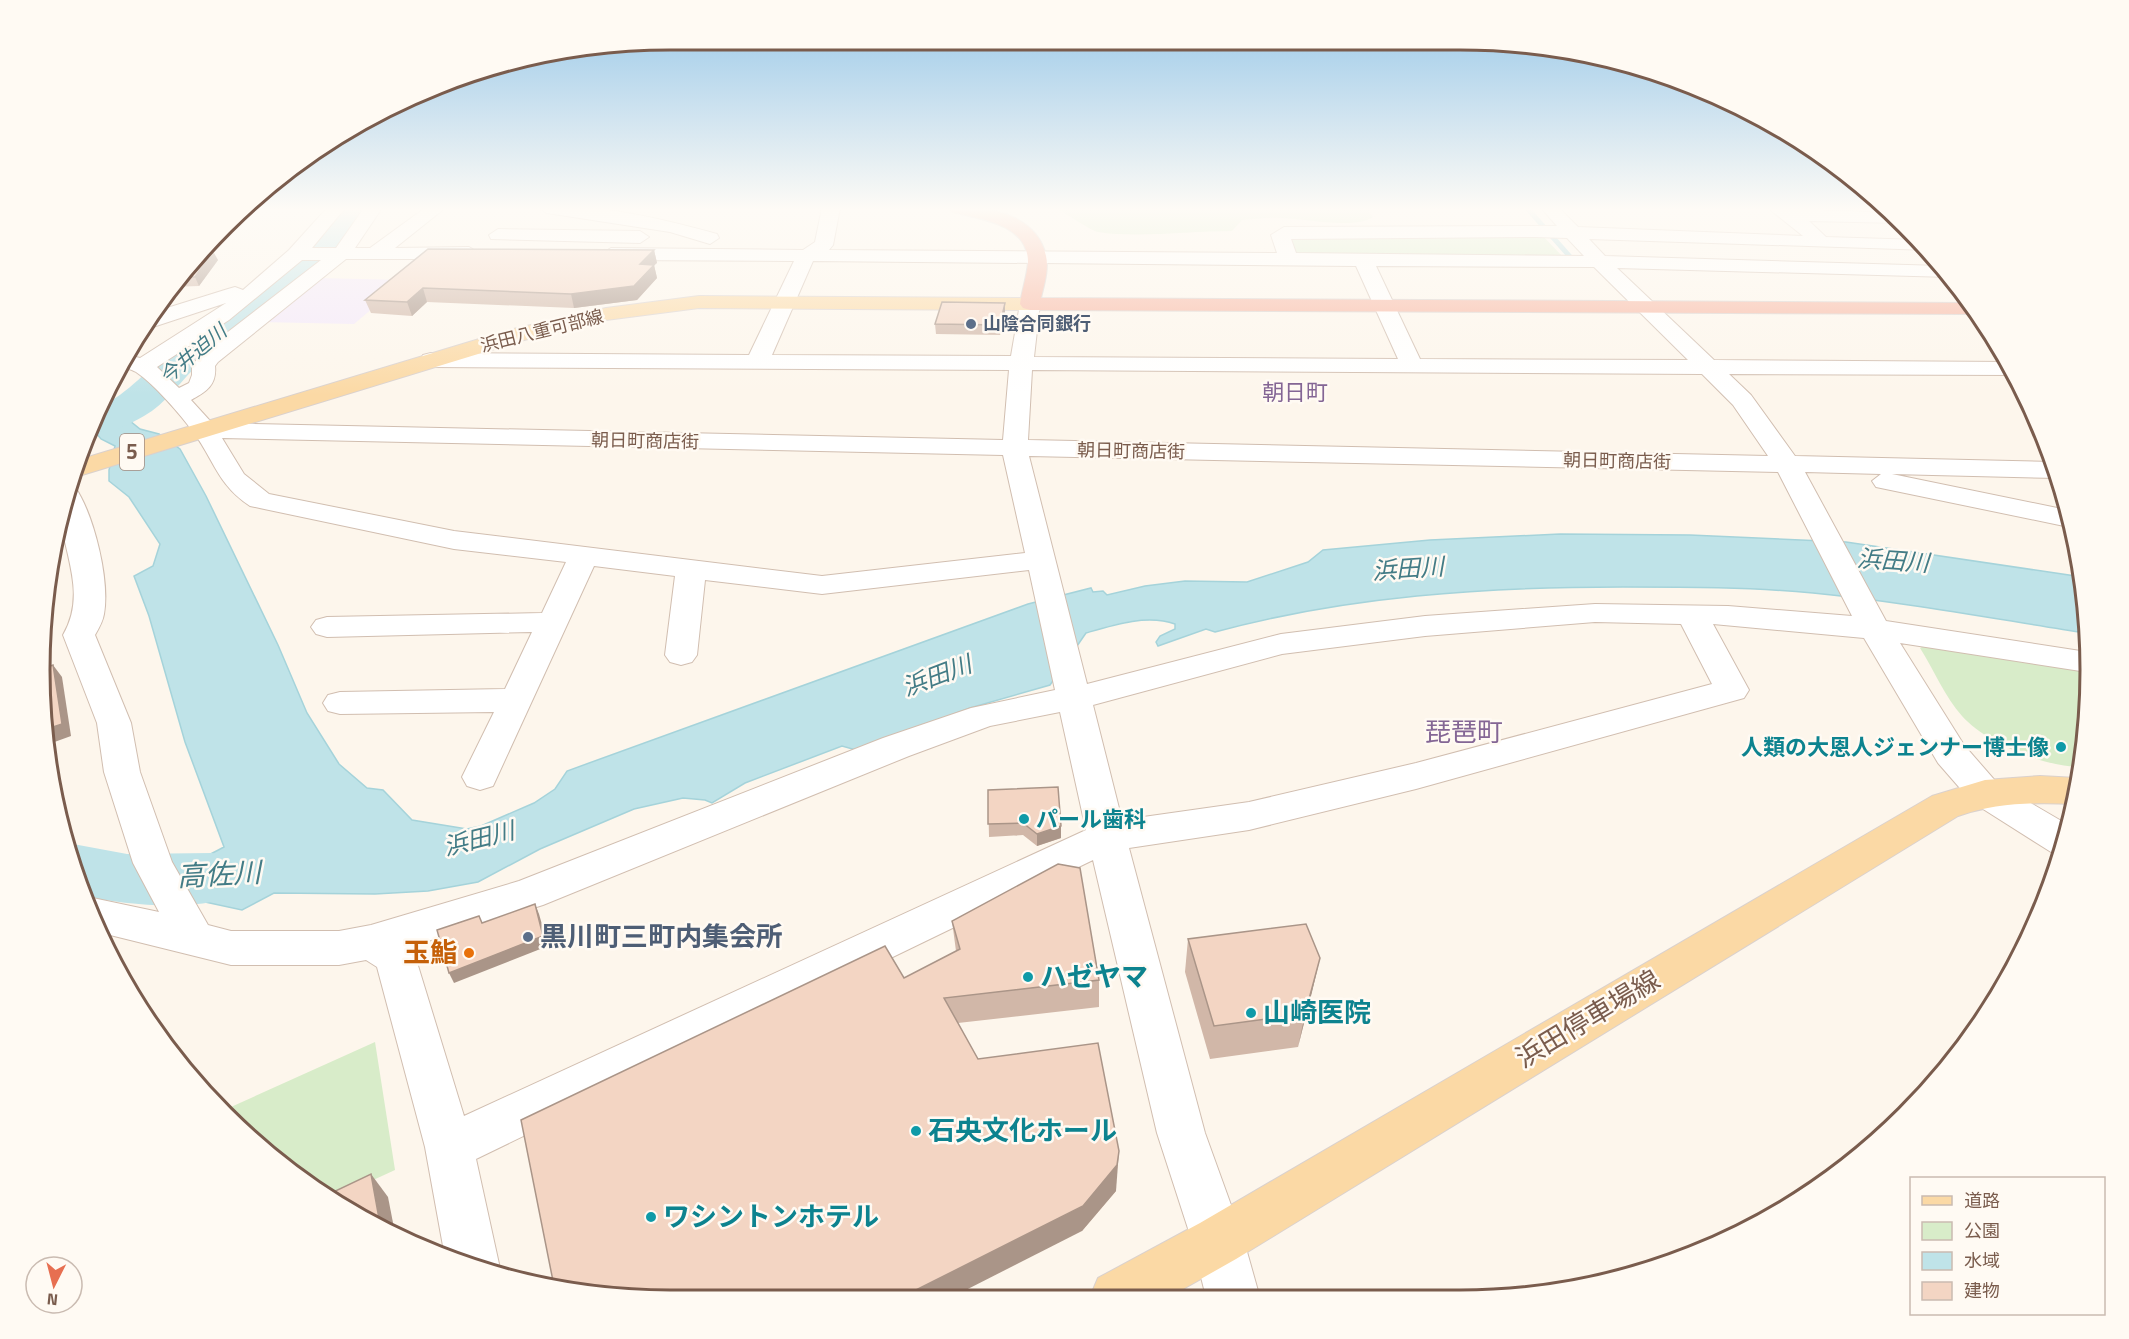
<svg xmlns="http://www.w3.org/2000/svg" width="2129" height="1339" font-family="'Titillium Web','Noto Sans JP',sans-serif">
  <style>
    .education { fill: #f3e8fa }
    .green { fill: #d8ecc9 }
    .water { fill: #bfe3e8; stroke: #a5d3da; stroke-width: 1.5 }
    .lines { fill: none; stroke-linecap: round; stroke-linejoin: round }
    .stream { stroke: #a5d3da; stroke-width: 5 }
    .river { fill: #bfe3e8; fill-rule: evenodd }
    .minor-casing { stroke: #d1beb0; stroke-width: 2 }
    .major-casing { stroke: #dad1cd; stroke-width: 2 }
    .highway-casing { stroke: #dad1cd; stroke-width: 2 }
    .minor { fill: #fff; fill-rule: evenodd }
    .major { fill: #fbd9a5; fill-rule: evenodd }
    .highway { fill: #f7b7a3; fill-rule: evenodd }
    .wall { fill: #d1b7a8 }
    .shaded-wall { fill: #aa9588 }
    .building { fill: #f3d5c3; stroke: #aa9588; stroke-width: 1.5 }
    .service-dot { fill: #5c6f8a; stroke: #fffaf3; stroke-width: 2 }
    .culture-dot { fill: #0f9aa8; stroke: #fffaf3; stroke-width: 2 }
    .food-dot { fill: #e8710a; stroke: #fffaf3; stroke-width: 2 }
    .labels { text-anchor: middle; stroke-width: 5; stroke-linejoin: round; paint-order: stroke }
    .far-service-label { font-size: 18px; font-weight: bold; fill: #4e5e75; stroke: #fffaf3; text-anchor: start }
    .far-street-label { font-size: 18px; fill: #7a5c4d; stroke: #fffaf3 }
    .far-water-label { font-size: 20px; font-style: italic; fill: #437c86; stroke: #fffaf3 }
    .shield { fill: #fffaf3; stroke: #a28b7f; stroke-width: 1.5 }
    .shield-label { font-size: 21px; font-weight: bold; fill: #7a5c4d }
    .far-quarter-label { font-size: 22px; fill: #846695; stroke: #fffaf3 }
    .culture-label { font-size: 22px; font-weight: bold; fill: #0d838f; stroke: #fffaf3; text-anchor: end }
    .water-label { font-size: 24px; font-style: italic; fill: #437c86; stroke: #fffaf3 }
    .quarter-label { font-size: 26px; fill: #846695; stroke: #fffaf3 }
    .near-service-label { font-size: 27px; font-weight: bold; fill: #4e5e75; stroke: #fffaf3; text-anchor: start }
    .near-food-label { font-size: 27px; font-weight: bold; fill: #c56008; stroke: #fffaf3; text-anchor: end }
    .near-culture-label { font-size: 27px; font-weight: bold; fill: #0d838f; stroke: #fffaf3; text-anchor: start }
    .near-street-label { font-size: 27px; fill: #7a5c4d; stroke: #fffaf3 }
    .near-water-label { font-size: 28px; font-style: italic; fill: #437c86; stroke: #fffaf3 }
    .rim { fill: none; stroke: #7a5c4d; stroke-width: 3 }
  </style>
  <rect width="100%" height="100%" fill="#fdf6ec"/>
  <polygon class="education" points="315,278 406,280 354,324 259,322"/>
  <g class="green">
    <path d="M1054 208H1372L1369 212 1373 217C1354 230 1303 218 1280 218 1268 217 1255 219 1242 220L1232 231C1192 231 1136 238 1098 232 1089 230 1065 212 1054 208Z"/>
    <polygon points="1540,233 1564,258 1293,254 1286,237"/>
    <path d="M1926 645 2087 670 2089 711 2079 767C2043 766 1986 743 1962 716 1945 697 1934 670 1920 648Z"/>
    <polygon points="375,1042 395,1170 334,1198 285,1169 222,1111"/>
  </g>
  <path class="water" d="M103 399 140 429 159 434 180 449 206 496 278 645 307 713 339 764 367 788 383 790 412 820 467 829 481 826 534 803 555 789 567 771 1028 604 1091 588 1093 592 1103 591 1107 595 1145 586 1185 581 1247 582 1308 562 1323 550 1430 540 1560 534 1690 535 1846 542 2082 577 2086 633C1995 619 1904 602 1813 593 1750 587 1686 587 1623 587 1486 587 1347 596 1215 632L1206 629 1158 646 1156 642 1160 636 1175 629V624C1147 614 1113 625 1086 633L1050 685 970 708 856 750 842 746 745 783 712 803 705 800 683 798 634 809 540 849 478 882 428 891 375 894 274 893 242 910 145 889 132 872C164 879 196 862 224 847L185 742 149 616 134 576 153 566 160 544 129 497 109 481V470L115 446 101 439 91 427Z"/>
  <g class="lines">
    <polyline class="stream" points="1527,208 1572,259"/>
    <g class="river">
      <path d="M343 208H372C328 273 259 312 200 363 182 379 166 404 144 416 126 426 110 435 89 430L100 407C129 393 149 368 174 347 230 301 298 265 343 208Z"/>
      <path d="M73 844 127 854 212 853 235 860 245 878 235 896C187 912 131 905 82 896L65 847Z"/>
    </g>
    <defs>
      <g id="minor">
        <path d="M327 208H345L312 248H336L364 208H382L355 248H370L425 208H445L395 248 469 247 479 253 469 259H346L218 362 215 366C217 385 206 392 191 400L212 423 1003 440 1009 370 431 367 423 365 420 360 423 355 431 353 749 355 794 261 611 260 601 254 611 248 803 250 815 242 822 208H840L833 245 829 250 1277 253 1271 235 1284 227 1557 226 1541 208H1559L1578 227 1803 236 1768 208 1890 213 1901 223 1809 221 1826 237 1919 240 1930 250 1589 239 1605 256 1942 266 1950 277 1617 268 1714 360 2009 362 2015 375 1729 374 1751 395 1795 456 2054 462 2057 478 1892 474 2067 510 2069 527 1876 487 1872 481 1881 474 1805 472 1886 621 2087 652V672L1900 643 1964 745 1998 784 2070 826 2060 855 2051 852 1972 802 1938 763 1864 638 1713 624 1749 690 1744 698 1416 789 1249 830 1129 848 1205 1133 1244 1241 1260 1298 1206 1297 1192 1241 1157 1133 1093 860 476 1159 499 1264 497 1270 445 1257 425 1147 377 967 366 960 339 965H231L98 932 83 898 88 897 159 912 133 863 104 772 97 723 63 635C86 596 66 558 60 517 59 508 65 495 67 485L75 487C94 515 110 580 104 614 103 621 99 628 95 635L131 723 140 772 172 862 208 925 231 931H339L371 925 519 881 883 738 971 708 1055 690 1029 570 822 594 705 580 697 655 692 662 681 665 670 662 665 655 675 576 594 566 493 786 480 790 467 786 462 777 494 712 340 714 328 711 323 703 328 695 340 692 505 689 532 632 327 637 316 634 311 627 316 620 327 617 542 613 566 562 454 549 250 506C218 485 215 462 194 433 181 415 154 384 136 372 131 369 124 368 118 366L124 354 140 358 226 303 153 327 141 328 151 313 228 289 235 287 243 290 289 250ZM1536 237 1567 238 1584 256 1296 253 1291 239ZM302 260H321L202 352 192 366V375L189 383 179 388 157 367 229 320ZM813 261 1356 266 1398 359 1034 357 1040 304 1037 300H1023L1020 304 1011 356 772 355ZM1376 266 1594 267 1688 360 1420 359ZM1032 370 1702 374 1733 405 1768 456 1028 440ZM222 438 1003 455 1025 553 822 576 454 531 269 494 244 474ZM1029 456 1778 472 1852 616 1728 606 1595 604 1425 616 1281 634 1087 684ZM1595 622 1681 624 1712 684 1416 763 1249 802 1122 820 1093 705 1282 654 1425 636ZM1060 712 1086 830 464 1116 412 946 543 905 909 756 990 726Z"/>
        <path d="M538 208C594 202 663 219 717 234L719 238 710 244 670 232 547 213Z"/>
        <polygon points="498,229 640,231 649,237 640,243 491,239 489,235"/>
      </g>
      <g id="major">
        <polygon points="699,296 1030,298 1037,300 1040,304 1037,308 1030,310 699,308 606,320 524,340 69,479 75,461 509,330 606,308"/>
        <path d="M2040 776 2077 778 2073 804C2033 802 1996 803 1958 816L1236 1259 1169 1297H1090L1098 1278 1200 1223 1932 796 1985 780Z"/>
      </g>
      <path id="highway" d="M949 208C985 204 1037 214 1046 256 1049 269 1044 285 1041 298L1969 303 1977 314 1030 310 1023 308 1020 304C1022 290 1027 276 1028 262 1028 224 980 219 952 212Z"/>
    </defs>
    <use href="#minor" class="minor-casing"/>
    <use href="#major" class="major-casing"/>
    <use href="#highway" class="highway-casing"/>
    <use href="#minor" class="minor"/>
    <use href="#major" class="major"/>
    <use href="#highway" class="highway"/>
  </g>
  <g class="wall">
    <polygon points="428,249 654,250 657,263 654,265 657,278 637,300 574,308 427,302 412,316 371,313 365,300"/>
    <polygon points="198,253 218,260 199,286 170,287 170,285"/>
    <polygon points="1005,312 1000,335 936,334 935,324"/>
    <polygon points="988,790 1061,838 1037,846 1023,835 989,837"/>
    <polygon points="952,921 1099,980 1099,1007 958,1023 978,1059 1116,1191 1082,1231 904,978 956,951"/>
    <polygon points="1188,939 1320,958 1298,1047 1210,1059 1185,972"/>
  </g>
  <g class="shaded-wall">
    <polygon points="654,250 657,263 654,265 657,278 637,300 574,308 571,294 640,264"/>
    <polygon points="213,251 218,260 199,286 195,277"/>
    <polygon points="423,288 427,302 412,316 407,302"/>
    <polygon points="1005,303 1005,312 1000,335 1000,325"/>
    <polygon points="53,665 62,677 71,736 49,744 47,729"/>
    <polygon points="1061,826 1061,838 1037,846 1037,834"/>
    <polygon points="535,904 539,914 548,946 454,983 449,973"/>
    <polygon points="1320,958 1312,992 1298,1047 1305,1014"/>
    <polygon points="1119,1151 1116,1191 1082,1231 954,1296 904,1296"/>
    <polygon points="371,1174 388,1197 395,1233 380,1224"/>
  </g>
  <g class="building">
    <polygon points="428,249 654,250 640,264 654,265 634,286 571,294 423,288 407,302 365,300"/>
    <polygon points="213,251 195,277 177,277 198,253"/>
    <polygon points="942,302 1005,303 1000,325 935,324"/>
    <polygon points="53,665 62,724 47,729 39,670"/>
    <polygon points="1058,787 1061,826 1037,834 1023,823 988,824 988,790"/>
    <polygon points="1058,864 1080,868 1099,980 944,998 978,1059 1098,1043 1119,1151 1117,1165 1083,1206 904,1296 588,1295 554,1286 521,1120 885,946 904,978 960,949 952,921"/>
    <polygon points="535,904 543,936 449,973 437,930 479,916 482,923"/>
    <polygon points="1306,924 1320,958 1305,1014 1214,1026 1188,939"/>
    <polygon points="371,1174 380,1224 329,1194"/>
  </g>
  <linearGradient id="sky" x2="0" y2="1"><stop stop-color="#97c7e8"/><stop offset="0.53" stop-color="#fefbf6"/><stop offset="1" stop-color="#fefbf6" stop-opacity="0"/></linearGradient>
  <rect width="2129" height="395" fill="url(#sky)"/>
  <g class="service-dot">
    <circle cx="971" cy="324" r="6"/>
    <circle cx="528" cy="937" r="6"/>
  </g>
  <g class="culture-dot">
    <circle cx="2061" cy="747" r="6"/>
    <circle cx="1024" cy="819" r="6"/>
    <circle cx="1028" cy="977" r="6"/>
    <circle cx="1251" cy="1013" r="6"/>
    <circle cx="916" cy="1131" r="6"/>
    <circle cx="651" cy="1217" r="6"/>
  </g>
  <circle class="food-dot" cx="469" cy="953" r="6"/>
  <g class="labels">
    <g class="far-service-label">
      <text x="983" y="330">山陰合同銀行</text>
    </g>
    <g class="far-street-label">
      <text transform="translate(542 331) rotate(-14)" y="6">浜田八重可部線</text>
      <text transform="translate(645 441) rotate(1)" y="6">朝日町商店街</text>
      <text transform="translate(1131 451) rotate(1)" y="6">朝日町商店街</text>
      <text transform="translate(1617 461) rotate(1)" y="6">朝日町商店街</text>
    </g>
    <g class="far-water-label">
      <text transform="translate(193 354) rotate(-40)" y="7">今井迫川</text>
    </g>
    <rect class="shield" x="120" y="434" width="24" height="36" rx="4.5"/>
    <g class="shield-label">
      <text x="132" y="459">5</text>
    </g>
    <g class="far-quarter-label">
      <text x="1295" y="400">朝日町</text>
    </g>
    <g class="culture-label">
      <text x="2049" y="755">人類の大恩人ジェンナー博士像</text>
      <text x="1036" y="827" text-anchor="start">パール歯科</text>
    </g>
    <g class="water-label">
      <text transform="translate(1893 561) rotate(4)" y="8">浜田川</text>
      <text transform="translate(1408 569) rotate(-4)" y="8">浜田川</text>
      <text transform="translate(937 676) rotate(-21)" y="8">浜田川</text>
      <text transform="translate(479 839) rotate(-14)" y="8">浜田川</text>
    </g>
    <g class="quarter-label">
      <text x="1464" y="741">琵琶町</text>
    </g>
    <g class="near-service-label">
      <text x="540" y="946">黒川町三町内集会所</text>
    </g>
    <g class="near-food-label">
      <text x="457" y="962">玉鮨</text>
    </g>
    <g class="near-culture-label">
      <text x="1040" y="986">ハゼヤマ</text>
      <text x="1263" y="1022">山崎医院</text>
      <text x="928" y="1140">石央文化ホール</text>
      <text x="663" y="1226">ワシントンホテル</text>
    </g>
    <g class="near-street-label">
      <text transform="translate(1588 1019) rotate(-31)" y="9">浜田停車場線</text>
    </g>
    <g class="near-water-label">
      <text transform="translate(219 874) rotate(-3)" y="10">高佐川</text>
    </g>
  </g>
  <path d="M0 0H2129V1339H0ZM670 50H1460A620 620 0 0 1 2080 670V670A620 620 0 0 1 1460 1290H670A620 620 0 0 1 50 670V670A620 620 0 0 1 670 50Z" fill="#fffaf3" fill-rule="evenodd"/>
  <path class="rim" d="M670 50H1460A620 620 0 0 1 2080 670V670A620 620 0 0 1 1460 1290H670A620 620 0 0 1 50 670V670A620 620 0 0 1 670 50Z"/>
  <rect x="1910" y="1177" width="195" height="138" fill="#fffaf3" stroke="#cabbb1" stroke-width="1.5"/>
  <rect x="1922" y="1196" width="30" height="9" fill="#fbd9a5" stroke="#cabbb1" stroke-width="1.5"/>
  <text x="1964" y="1207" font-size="18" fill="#7a5c4d">道路</text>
  <rect x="1922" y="1222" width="30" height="18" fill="#d8ecc9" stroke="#cabbb1" stroke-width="1.5"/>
  <text x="1964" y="1237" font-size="18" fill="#7a5c4d">公園</text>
  <rect x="1922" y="1252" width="30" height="18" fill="#bfe3e8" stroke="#cabbb1" stroke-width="1.5"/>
  <text x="1964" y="1267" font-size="18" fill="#7a5c4d">水域</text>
  <rect x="1922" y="1282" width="30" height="18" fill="#f3d5c3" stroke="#cabbb1" stroke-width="1.5"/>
  <text x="1964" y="1297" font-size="18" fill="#7a5c4d">建物</text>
  <g transform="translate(54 1285) rotate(186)"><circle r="28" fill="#fffaf3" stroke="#cabbb1" stroke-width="1.5"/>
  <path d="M0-4.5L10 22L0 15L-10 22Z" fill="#e76f51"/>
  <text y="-9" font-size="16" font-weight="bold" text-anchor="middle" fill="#7a5c4d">N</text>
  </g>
</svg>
